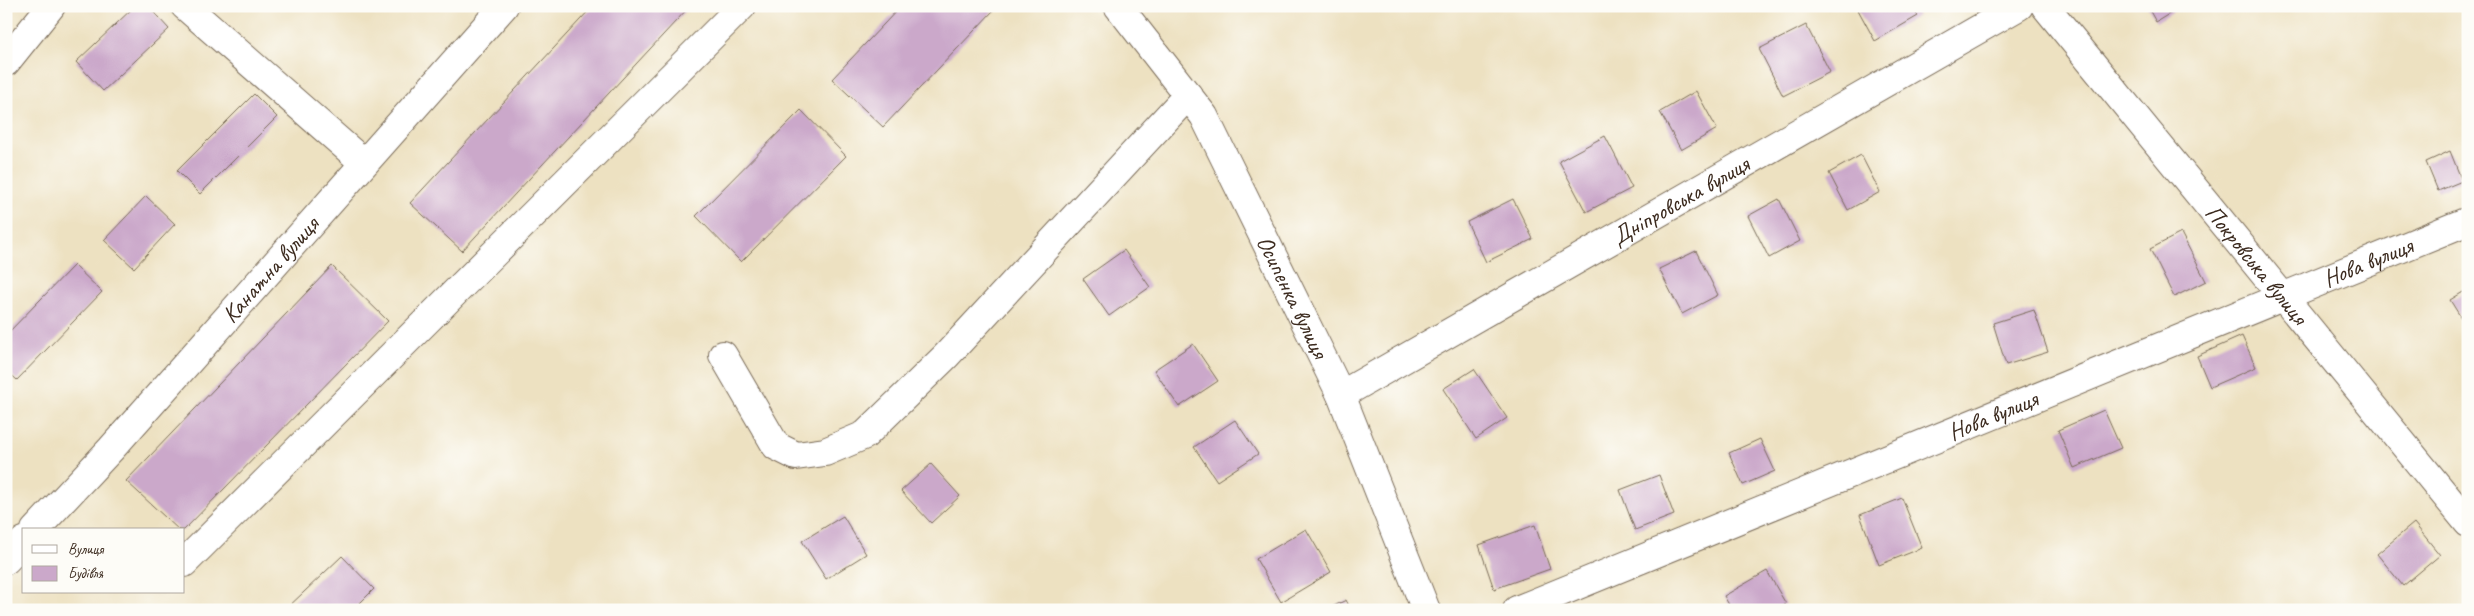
<svg xmlns="http://www.w3.org/2000/svg" width="2474" height="616" font-family="Caveat,sans-serif">
  <style>
    .building { fill: #cba8ca }
    .lines { fill: none; stroke-linecap: round; stroke-linejoin: round }
    .minor-casing { stroke: #796a57; stroke-width: 30 }
    .minor { stroke: #fff; stroke-width: 28 }
    .labels { text-anchor: middle; stroke-width: 5; stroke-linejoin: round; paint-order: stroke }
    .street-label { font-size: 24px; fill: #3b2a1e; stroke: #fdfcf7 }
  </style>
  <rect width="100%" height="100%" fill="#fdfcf7"/>
  <filter id="ink" filterUnits="userSpaceOnUse"><feTurbulence type="fractalNoise" baseFrequency=".02" numOctaves="2"/><feDisplacementMap in="SourceGraphic" scale="10" xChannelSelector="R" yChannelSelector="G"/><feConvolveMatrix kernelMatrix="1 2 1 2 8 2 1 2 1" color-interpolation-filters="sRGB"/></filter>
  <filter id="wash" filterUnits="userSpaceOnUse"><feTurbulence type="fractalNoise" baseFrequency=".0096" numOctaves="4" result="noise"/><feDisplacementMap in="SourceGraphic" scale="20" xChannelSelector="R" yChannelSelector="G"/><feGaussianBlur stdDeviation="1.12" result="paint"/><feColorMatrix in="noise" values="0 0 0 0 0 0 0 0 0 0 0 0 0 0 0 0 0 1.4 0 .05"/><feComposite in="paint" operator="in"/></filter>
  <g filter="url(#wash)">
    <rect width="100%" height="100%" fill="#ede1c1"/>
    <g id="blocks">
      <g class="building">
        <polygon points="135,6 148,6 169,29 103,91 76,62"/>
        <polygon points="593,6 690,6 462,251 410,203"/>
        <polygon points="901,6 988,6 993,11 883,127 832,79"/>
        <polygon points="1856,6 1912,6 1918,16 1875,41"/>
        <polygon points="2147,6 2182,6 2156,22"/>
        <polygon points="1806,25 1830,72 1783,96 1759,49"/>
        <polygon points="1696,91 1717,129 1681,150 1660,112"/>
        <polygon points="254,94 277,117 200,194 177,171"/>
        <polygon points="801,110 846,156 741,262 696,216"/>
        <polygon points="1605,136 1632,188 1586,212 1559,161"/>
        <polygon points="2450,151 2462,181 2438,191 2426,162"/>
        <polygon points="1861,155 1880,192 1848,210 1829,173"/>
        <polygon points="146,196 175,224 134,268 104,240"/>
        <polygon points="1513,199 1533,239 1486,262 1467,222"/>
        <polygon points="1779,199 1800,241 1769,258 1748,216"/>
        <polygon points="2181,233 2206,281 2174,297 2150,249"/>
        <polygon points="1124,250 1150,287 1109,316 1083,279"/>
        <polygon points="1696,251 1718,295 1682,314 1659,269"/>
        <polygon points="74,265 102,292 17,380 6,370 6,335"/>
        <polygon points="332,266 388,321 184,530 179,530 126,481"/>
        <polygon points="2468,289 2468,329 2450,300"/>
        <polygon points="2034,310 2048,352 2006,365 1993,323"/>
        <polygon points="2242,336 2256,367 2210,387 2197,356"/>
        <polygon points="1193,344 1218,381 1179,407 1154,370"/>
        <polygon points="1474,369 1507,418 1476,439 1443,389"/>
        <polygon points="2104,410 2121,448 2074,468 2058,430"/>
        <polygon points="1235,420 1258,454 1217,481 1194,447"/>
        <polygon points="1760,439 1775,471 1743,485 1729,453"/>
        <polygon points="931,464 960,496 931,523 901,491"/>
        <polygon points="1659,475 1674,515 1635,530 1620,490"/>
        <polygon points="1902,498 1922,548 1879,565 1860,515"/>
        <polygon points="843,516 866,554 826,579 802,541"/>
        <polygon points="2414,523 2440,555 2403,586 2377,554"/>
        <polygon points="1535,525 1550,569 1494,589 1479,545"/>
        <polygon points="1306,529 1331,572 1281,602 1256,559"/>
        <polygon points="342,556 374,589 353,610 285,610"/>
        <polygon points="1767,571 1786,604 1775,610 1732,610 1724,596"/>
        <polygon points="1346,600 1351,610 1326,610"/>
      </g>
    </g>
  </g>
  <g filter="url(#ink)">
    <use href="#blocks" fill-opacity="0" stroke="#796a57" stroke-width="1"/>
    <g class="lines">
      <defs>
        <g id="minor">
          <polyline points="185,6 363,162"/>
          <path id="s1" d="M1118 6 1204 116 1341 395 1426 610"/>
          <path id="s2" d="M2045 6 2468 523"/>
          <polyline points="6,62 51,6"/>
          <polyline points="723,355 776,446 796,456 825,452 865,435 946,356 1188,95"/>
          <path id="s3" d="M1341 395 2019 6"/>
          <path id="s4" d="M35 530 111 449 504 6"/>
          <polyline points="6,560 24,541"/>
          <polyline points="184,563 742,6"/>
          <path id="s5" d="M1517 610 2468 221"/>
        </g>
      </defs>
      <use href="#minor" class="minor-casing"/>
      <use href="#minor" class="minor"/>
    </g>
  </g>
  <g class="labels">
    <g class="street-label">
      <text dy="8" stroke="none"><textPath href="#s3" startOffset="391">Дніпровська вулиця</textPath></text>
      <text dy="8" stroke="none"><textPath href="#s5" startOffset="919">Нова вулиця</textPath></text>
      <text dy="8" stroke="none"><textPath href="#s2" startOffset="334">Покровська вулиця</textPath></text>
      <text dy="8" stroke="none"><textPath href="#s4" startOffset="351">Канатна вулиця</textPath></text>
      <text dy="8" stroke="none"><textPath href="#s1" startOffset="341">Осипенка вулиця</textPath></text>
      <text dy="8" stroke="none"><textPath href="#s5" startOffset="514">Нова вулиця</textPath></text>
    </g>
  </g>
  <rect width="2474" height="616" fill="none" stroke="#fdfcf7" stroke-width="25"/>
  <rect x="22" y="528" width="162" height="65" fill="#fdfcf7" stroke="#afa8a0"/>
  <rect x="32" y="545" width="25" height="8" fill="#ffffff" stroke="#afa8a0"/>
  <text x="68" y="554" font-size="15" fill="#3b2a1e">Вулиця</text>
  <rect x="32" y="566" width="25" height="15" fill="#cba8ca" stroke="#afa8a0"/>
  <text x="68" y="578" font-size="15" fill="#3b2a1e">Будівля</text>
</svg>
